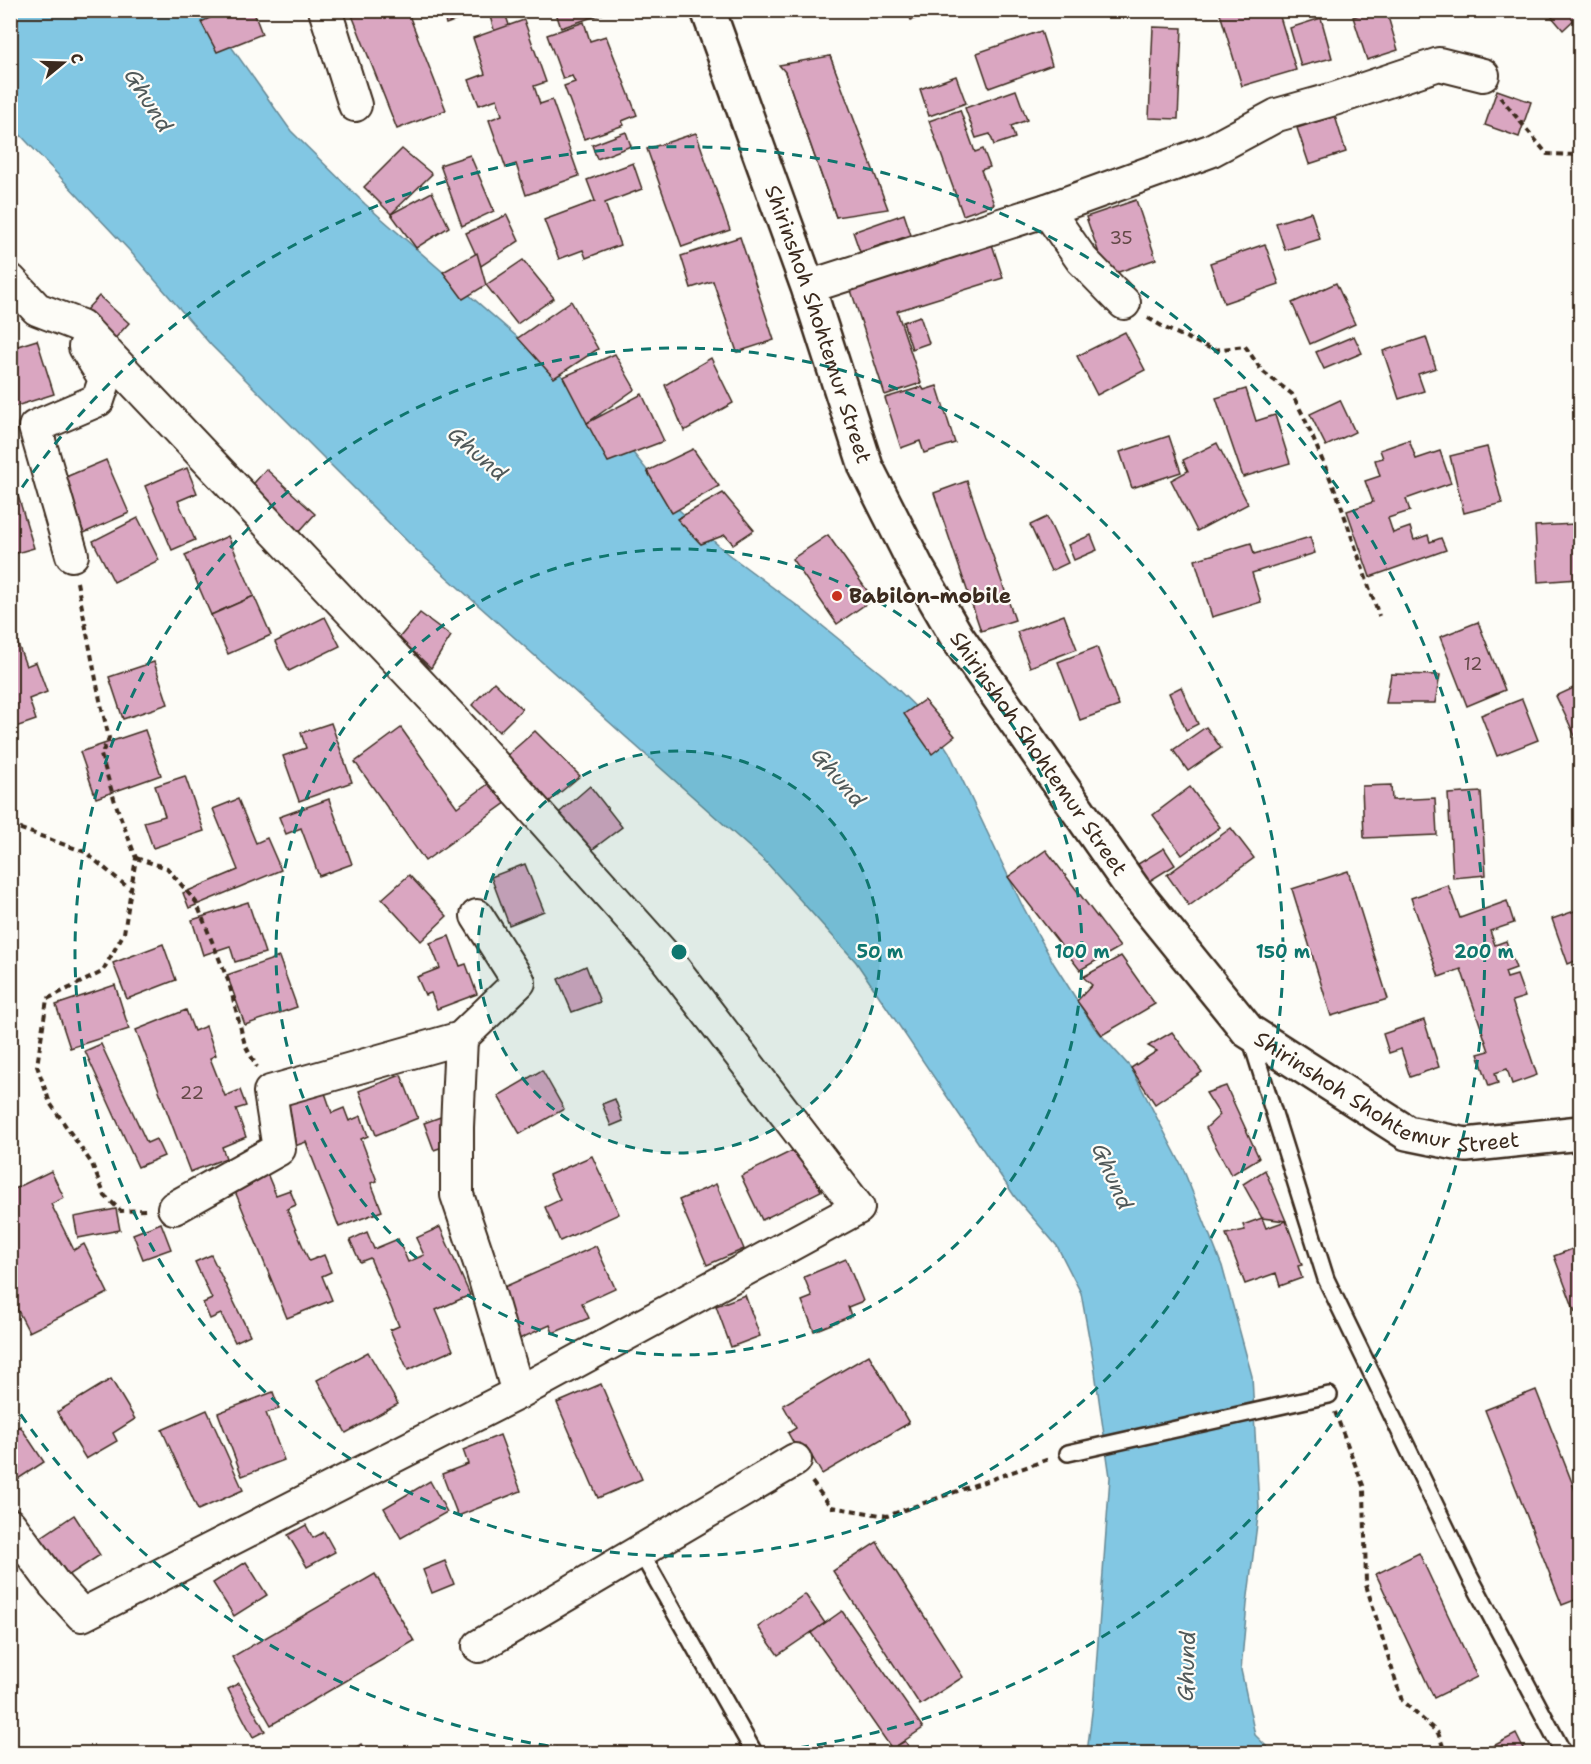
<svg xmlns="http://www.w3.org/2000/svg" width="1591" height="1764" font-family="'Shantell Sans',sans-serif">
  <style>
    .water { fill: #82c7e3; stroke: #668894; stroke-width: 1.5 }
    .building { fill: #daa6c1; stroke: #3b2a1e; stroke-width: 1.5 }
    .lines { fill: none; stroke-linecap: round; stroke-linejoin: round }
    .lane-casing { stroke: #3b2a1e; stroke-width: 20 }
    .street-casing { stroke: #3b2a1e; stroke-width: 36 }
    .primary-casing { stroke: #3b2a1e; stroke-width: 38 }
    .path { stroke: #3b2a1e; stroke-width: 4; stroke-dasharray: 6 4.5; stroke-linecap: butt }
    .lane { stroke: #fdfcf7; stroke-width: 15 }
    .street { stroke: #fdfcf7; stroke-width: 32 }
    .primary { stroke: #fdfcf7; stroke-width: 33 }
    .ring { fill: none; stroke: #0f766e; stroke-width: 3; stroke-dasharray: 10 8 }
    .poi-dot { fill: #c8321e; stroke: #fdfcf7; stroke-width: 2 }
    .labels { text-anchor: middle; stroke-width: 4.5; stroke-linejoin: round; paint-order: stroke }
    .number-label { font-size: 18px; fill: #634947 }
    .street-label { font-size: 21px; fill: #3b2a1e; stroke: #fdfcf7 }
    .poi-label { font-size: 21px; font-weight: bold; fill: #3b2a1e; stroke: #fdfcf7; text-anchor: start }
    .water-label { font-size: 22px; font-style: italic; fill: #505959; stroke: #fdfcf7 }
    .centre { fill: #0f766e; stroke: #fdfcf7; stroke-width: 3 }
    .ring-label { font-size: 18px; text-anchor: middle; font-weight: bold; fill: #0f766e; stroke: #fdfcf7; stroke-width: 4.5; stroke-linejoin: round; paint-order: stroke }
  </style>
  <rect width="100%" height="100%" fill="#fdfcf7"/>
  <filter id="ink" filterUnits="userSpaceOnUse"><feTurbulence type="fractalNoise" baseFrequency=".0167" numOctaves="2"/><feDisplacementMap in="SourceGraphic" scale="12" xChannelSelector="R" yChannelSelector="G"/><feConvolveMatrix kernelMatrix="1 2 1 2 8 2 1 2 1" color-interpolation-filters="sRGB"/></filter>
  <g filter="url(#ink)">
    <polygon class="water" points="11,11 206,11 291,131 365,204 563,377 610,424 678,509 728,554 803,610 884,676 926,717 949,752 1021,903 1054,964 1094,1027 1131,1068 1182,1166 1222,1266 1252,1376 1259,1508 1247,1604 1241,1670 1255,1735 1273,1753 1087,1753 1094,1696 1110,1477 1094,1365 1081,1293 1057,1246 1015,1197 856,962 766,862 413,547 211,345 129,250 11,125"/>
    <g class="building">
      <polygon points="227,10 253,10 262,34 217,52 201,22"/>
      <polygon points="350,10 407,10 446,110 397,129"/>
      <polygon points="442,10 466,10 468,16 446,24"/>
      <polygon points="488,10 504,10 510,28 495,33"/>
      <polygon points="515,10 535,10 517,17"/>
      <polygon points="555,10 613,10 561,28"/>
      <polygon points="907,10 939,10 911,20"/>
      <polygon points="1219,10 1278,10 1296,70 1242,86"/>
      <polygon points="1373,10 1386,10 1398,50 1367,60 1353,17"/>
      <polygon points="1546,10 1580,10 1580,14 1563,30"/>
      <polygon points="1321,18 1332,58 1301,66 1290,28"/>
      <polygon points="524,20 546,82 534,86 540,104 552,100 579,176 526,195 516,164 506,168 489,120 502,115 497,99 479,105 469,80 485,74 473,38"/>
      <polygon points="584,22 590,41 606,36 637,115 622,121 624,125 584,139 564,86 575,82 572,76 563,79 547,35"/>
      <polygon points="1153,27 1182,28 1178,119 1149,118"/>
      <polygon points="1041,31 1052,65 989,88 977,53"/>
      <polygon points="830,56 882,201 836,217 785,72"/>
      <polygon points="830,56 888,209 836,217 785,72 779,65"/>
      <polygon points="956,76 966,103 929,116 920,89"/>
      <polygon points="1016,90 1027,120 1011,126 1015,138 994,145 990,134 976,138 965,108"/>
      <polygon points="1497,90 1531,102 1519,137 1485,125"/>
      <polygon points="960,110 975,152 983,149 990,167 981,170 994,204 963,215 929,121"/>
      <polygon points="1335,116 1346,152 1309,164 1297,128"/>
      <polygon points="626,132 631,146 597,159 592,145"/>
      <polygon points="696,133 730,230 682,247 647,149"/>
      <polygon points="402,149 432,174 391,214 364,187"/>
      <polygon points="470,155 494,211 462,226 440,165"/>
      <polygon points="633,163 642,189 605,203 620,245 586,258 583,250 559,259 544,220 595,201 587,180"/>
      <polygon points="432,192 449,227 416,248 391,214"/>
      <polygon points="1136,200 1156,259 1107,276 1086,217"/>
      <polygon points="1311,212 1320,239 1285,250 1276,223"/>
      <polygon points="904,214 911,235 860,252 853,232"/>
      <polygon points="507,215 519,241 481,266 466,233"/>
      <polygon points="740,237 774,340 737,352 713,281 691,288 681,256"/>
      <polygon points="990,238 1003,278 897,311 921,383 885,395 849,284"/>
      <polygon points="1265,244 1279,284 1224,303 1210,263"/>
      <polygon points="477,253 486,285 463,299 443,272"/>
      <polygon points="523,260 554,298 517,324 486,285"/>
      <polygon points="1336,283 1355,324 1310,344 1292,303"/>
      <polygon points="99,296 129,323 100,355 70,327"/>
      <polygon points="571,301 598,349 554,378 518,338"/>
      <polygon points="920,316 929,343 912,349 903,322"/>
      <polygon points="1125,332 1145,370 1097,395 1077,356"/>
      <polygon points="1354,336 1362,353 1324,369 1316,352"/>
      <polygon points="1426,337 1436,368 1418,374 1424,391 1399,399 1383,351"/>
      <polygon points="37,340 54,394 10,408 10,346 11,348"/>
      <polygon points="615,354 635,389 587,423 563,377"/>
      <polygon points="711,358 733,403 684,431 665,385"/>
      <polygon points="937,386 955,443 924,453 920,441 901,448 885,398 922,387 924,390"/>
      <polygon points="1246,389 1256,421 1275,415 1290,463 1243,477 1216,398"/>
      <polygon points="642,394 664,441 608,462 587,423"/>
      <polygon points="1340,400 1355,432 1326,446 1310,414"/>
      <polygon points="1169,436 1181,472 1132,488 1120,452"/>
      <polygon points="1409,440 1416,459 1440,451 1451,483 1406,499 1410,511 1388,518 1393,533 1410,527 1414,540 1428,535 1430,542 1441,538 1446,550 1370,577 1347,511 1373,502 1365,481 1380,476 1375,460 1383,458 1380,450"/>
      <polygon points="1217,443 1248,504 1197,531 1171,480 1188,471 1183,460"/>
      <polygon points="1487,447 1502,503 1464,513 1450,456"/>
      <polygon points="693,449 719,486 672,513 647,471"/>
      <polygon points="106,460 129,513 84,533 61,479"/>
      <polygon points="187,468 197,493 178,501 195,540 172,550 145,486"/>
      <polygon points="266,469 315,514 298,533 249,489"/>
      <polygon points="13,479 34,548 10,555 10,480"/>
      <polygon points="967,481 1015,620 981,631 934,493"/>
      <polygon points="723,493 754,530 733,544 725,535 701,544 677,519"/>
      <polygon points="1047,517 1068,563 1051,571 1030,525"/>
      <polygon points="138,518 159,560 114,582 93,541"/>
      <polygon points="1575,524 1578,579 1538,582 1535,526"/>
      <polygon points="828,535 873,599 837,624 792,559"/>
      <polygon points="1091,535 1097,550 1074,560 1068,545"/>
      <polygon points="228,536 254,596 211,615 185,555"/>
      <polygon points="1310,537 1315,553 1252,573 1261,602 1212,617 1195,560 1251,543 1254,554"/>
      <polygon points="254,596 271,635 228,654 211,615"/>
      <polygon points="420,613 451,636 431,668 399,638"/>
      <polygon points="1064,615 1077,649 1030,667 1017,632"/>
      <polygon points="325,617 340,646 289,671 275,642"/>
      <polygon points="1478,622 1505,690 1467,706 1440,637"/>
      <polygon points="18,644 26,666 36,662 47,692 29,699 36,720 10,729 10,646"/>
      <polygon points="1097,647 1119,706 1080,720 1058,662"/>
      <polygon points="154,662 168,704 123,719 109,677"/>
      <polygon points="1391,674 1440,675 1435,703 1386,703"/>
      <polygon points="494,682 522,709 499,732 472,705"/>
      <polygon points="1580,685 1580,739 1577,740 1556,696"/>
      <polygon points="1181,687 1198,724 1186,730 1169,693"/>
      <polygon points="1522,699 1538,740 1497,756 1481,715"/>
      <polygon points="924,700 955,736 932,754 904,714"/>
      <polygon points="331,723 352,782 299,801 283,756 306,748 301,733"/>
      <polygon points="1206,727 1221,748 1188,771 1173,750"/>
      <polygon points="401,728 457,807 499,776 514,797 425,861 355,762"/>
      <polygon points="145,730 161,775 96,798 80,752"/>
      <polygon points="535,731 580,776 544,806 503,759"/>
      <polygon points="185,776 204,831 153,848 144,822 165,816 155,786"/>
      <polygon points="1391,785 1392,800 1435,798 1437,835 1364,838 1362,786"/>
      <polygon points="590,786 622,827 585,855 553,818"/>
      <polygon points="1190,787 1220,827 1182,855 1153,815"/>
      <polygon points="1481,792 1486,875 1453,878 1448,794"/>
      <polygon points="238,799 256,843 267,838 281,870 189,908 183,893 238,870 213,809"/>
      <polygon points="329,799 352,864 319,876 301,828 286,834 279,817"/>
      <polygon points="1231,828 1254,858 1189,906 1167,875"/>
      <polygon points="1164,848 1175,865 1148,882 1138,864"/>
      <polygon points="1046,850 1120,947 1080,970 1008,877"/>
      <polygon points="525,864 544,911 509,925 491,877"/>
      <polygon points="1348,871 1388,999 1331,1016 1292,889"/>
      <polygon points="409,875 447,916 421,941 382,899"/>
      <polygon points="1448,885 1460,918 1507,901 1514,923 1490,931 1495,945 1506,941 1516,968 1505,972 1507,978 1517,975 1525,997 1512,1001 1537,1075 1512,1084 1507,1069 1495,1073 1498,1083 1489,1086 1478,1054 1489,1051 1461,969 1439,977 1411,898"/>
      <polygon points="248,902 265,953 235,962 230,946 203,955 192,920"/>
      <polygon points="1580,909 1580,959 1568,964 1552,919"/>
      <polygon points="449,936 460,966 466,964 477,994 437,1009 431,993 425,995 417,977 440,968 430,943"/>
      <polygon points="163,944 176,980 127,999 113,963"/>
      <polygon points="1121,956 1155,1004 1102,1035 1077,1001 1092,985 1083,977"/>
      <polygon points="279,957 297,1007 245,1025 227,975"/>
      <polygon points="586,966 600,1002 572,1012 558,979"/>
      <polygon points="115,985 129,1029 70,1048 56,1005"/>
      <polygon points="186,1010 194,1031 206,1026 216,1055 210,1058 225,1096 240,1090 246,1106 236,1109 246,1137 222,1147 226,1158 190,1172 136,1030"/>
      <polygon points="1424,1020 1439,1067 1410,1077 1401,1049 1389,1053 1383,1034"/>
      <polygon points="1172,1032 1202,1072 1155,1104 1131,1068 1157,1051 1148,1046"/>
      <polygon points="101,1044 147,1143 156,1139 164,1156 138,1167 85,1051"/>
      <polygon points="542,1070 564,1109 520,1134 498,1096"/>
      <polygon points="401,1075 418,1118 376,1135 359,1091"/>
      <polygon points="1226,1086 1259,1158 1231,1175 1206,1128 1220,1115 1206,1093"/>
      <polygon points="324,1090 332,1113 344,1108 349,1121 361,1116 368,1136 361,1139 377,1181 371,1183 382,1211 339,1227 306,1142 292,1147 278,1108"/>
      <polygon points="615,1099 623,1121 611,1126 602,1104"/>
      <polygon points="446,1115 456,1142 434,1150 424,1123"/>
      <polygon points="800,1147 821,1191 762,1220 741,1176"/>
      <polygon points="592,1156 619,1214 560,1241 545,1207 560,1200 549,1175"/>
      <polygon points="1265,1170 1286,1221 1262,1218 1243,1184"/>
      <polygon points="51,1171 64,1198 51,1204 74,1250 84,1244 108,1293 29,1332 10,1295 10,1191"/>
      <polygon points="266,1171 276,1195 290,1190 296,1205 287,1209 309,1261 324,1255 331,1272 322,1276 332,1300 287,1318 232,1184"/>
      <polygon points="716,1184 744,1249 707,1265 679,1200"/>
      <polygon points="116,1209 120,1230 78,1238 74,1217"/>
      <polygon points="1262,1218 1266,1228 1286,1221 1302,1265 1298,1266 1302,1278 1280,1286 1276,1273 1245,1284 1226,1234 1245,1230 1243,1225"/>
      <polygon points="161,1223 171,1249 143,1259 133,1234"/>
      <polygon points="440,1227 470,1295 436,1310 453,1350 408,1370 390,1330 399,1326 370,1258 360,1262 350,1240 367,1232 374,1249 398,1239 408,1262 424,1255 416,1238"/>
      <polygon points="596,1246 615,1288 582,1303 589,1318 553,1333 550,1325 517,1340 495,1291"/>
      <polygon points="1580,1246 1580,1310 1575,1312 1554,1256"/>
      <polygon points="211,1255 250,1335 235,1342 221,1314 210,1319 203,1303 212,1299 195,1262"/>
      <polygon points="846,1259 863,1301 848,1307 851,1316 814,1331 802,1301 812,1297 804,1277"/>
      <polygon points="745,1295 760,1336 731,1347 716,1306"/>
      <polygon points="368,1352 398,1404 346,1433 317,1380"/>
      <polygon points="869,1355 909,1423 822,1474 806,1446 798,1451 788,1433 796,1428 783,1405"/>
      <polygon points="111,1379 135,1419 113,1433 117,1441 86,1459 57,1412"/>
      <polygon points="601,1384 642,1479 598,1498 557,1403"/>
      <polygon points="1536,1390 1580,1503 1580,1598 1562,1605 1485,1410"/>
      <polygon points="273,1392 279,1409 266,1413 284,1460 242,1476 218,1413"/>
      <polygon points="207,1410 243,1490 198,1510 162,1430"/>
      <polygon points="20,1426 44,1462 10,1484 10,1432"/>
      <polygon points="500,1435 521,1491 458,1516 442,1474 468,1464 463,1450"/>
      <polygon points="430,1481 447,1512 401,1538 384,1508"/>
      <polygon points="74,1515 100,1555 60,1581 34,1542"/>
      <polygon points="306,1525 313,1538 324,1532 335,1552 307,1567 288,1535"/>
      <polygon points="877,1542 963,1677 920,1705 833,1571"/>
      <polygon points="1419,1553 1477,1677 1434,1698 1376,1574"/>
      <polygon points="445,1561 454,1584 432,1593 423,1570"/>
      <polygon points="246,1562 267,1595 234,1616 213,1583"/>
      <polygon points="375,1574 414,1641 271,1725 232,1657"/>
      <polygon points="805,1594 825,1623 778,1655 758,1627"/>
      <polygon points="842,1611 923,1728 892,1749 811,1633"/>
      <polygon points="239,1683 265,1731 253,1737 228,1689"/>
      <polygon points="1516,1734 1526,1754 1478,1754"/>
      <polygon points="905,1741 914,1754 886,1754 892,1749"/>
      <polygon points="361,1744 367,1754 346,1754"/>
    </g>
    <g class="lines">
      <defs>
        <g id="lane">
          <polyline points="1250,1037 1326,1279 1470,1577 1564,1754"/>
          <polyline points="1068,1453 1329,1395"/>
          <polyline points="640,1551 755,1754"/>
        </g>
        <g id="street">
          <polyline points="325,10 355,105"/>
          <polyline points="1047,210 1082,260 1124,303"/>
          <polyline points="10,280 37,309 81,326 452,718 662,953 858,1208 518,1393 82,1615 54,1584 10,1525"/>
          <polyline points="808,287 1047,210 1210,151 1277,115 1334,99 1439,64 1483,75"/>
          <polyline points="72,555 35,427 98,400 105,379 85,347"/>
          <polyline points="461,1038 457,1127 457,1195 482,1269 518,1393"/>
          <polyline points="174,1208 279,1149 270,1092 461,1038 519,982 477,916"/>
          <polyline points="479,1646 795,1460"/>
        </g>
        <g id="primary">
          <path id="s1" d="M708 10 808 287 866 467 917 568 957 637 1133 889 1248 1031 1407 1133 1466 1145 1580 1133"/>
        </g>
      </defs>
      <use href="#lane" class="lane-casing"/>
      <use href="#street" class="street-casing"/>
      <use href="#primary" class="primary-casing"/>
      <g class="path">
        <polyline points="1500,97 1547,154 1580,155"/>
        <polyline points="1148,318 1167,329 1214,350 1245,346 1262,371 1292,394 1304,417 1338,497 1379,616"/>
        <polyline points="77,582 100,700 109,738 101,755 115,802 136,858 124,933 102,972 47,999 37,1066 50,1103 92,1164 105,1196 121,1211 146,1210"/>
        <polyline points="10,825 85,852 131,890"/>
        <polyline points="136,858 167,868 196,902 229,983 245,1045 257,1067"/>
        <polyline points="1335,1412 1364,1488 1366,1585 1402,1701 1438,1733 1446,1754"/>
        <polyline points="812,1482 831,1507 887,1516 1049,1459"/>
      </g>
      <use href="#lane" class="lane"/>
      <use href="#street" class="street"/>
      <use href="#primary" class="primary"/>
    </g>
  </g>
  <circle cx="679" cy="952" r="201" fill="#0f766e" fill-opacity=".12"/>
  <g class="ring">
    <circle cx="679" cy="952" r="201"/>
    <circle cx="679" cy="952" r="403"/>
    <circle cx="679" cy="952" r="604"/>
    <path d="M602 1753A805 805 0 0 1 12 1402M12 502A805 805 0 1 1 756 1753"/>
  </g>
  <circle class="poi-dot" cx="837" cy="596" r="6"/>
  <g class="labels">
    <g class="number-label">
      <text x="1121" y="244">35</text>
      <text x="1473" y="670">12</text>
      <text x="192" y="1099">22</text>
    </g>
    <g class="street-label">
      <text dy="7" stroke="none"><textPath href="#s1" startOffset="333">Shirinshoh Shohtemur Street</textPath></text>
      <text dy="7" stroke="none"><textPath href="#s1" startOffset="819">Shirinshoh Shohtemur Street</textPath></text>
      <text dy="7" stroke="none"><textPath href="#s1" startOffset="1323">Shirinshoh Shohtemur Street</textPath></text>
    </g>
    <g class="poi-label">
      <text x="849" y="603">Babilon-mobile</text>
    </g>
    <g class="water-label">
      <text transform="translate(149 100) rotate(58)" y="8">Ghund</text>
      <text transform="translate(478 453) rotate(41)" y="8">Ghund</text>
      <text transform="translate(839 777) rotate(50)" y="8">Ghund</text>
      <text transform="translate(1113 1176) rotate(66)" y="8">Ghund</text>
      <text transform="translate(1186 1666) rotate(-88)" y="8">Ghund</text>
    </g>
  </g>
  <circle cx="679" cy="952" r="9" class="centre"/>
  <g class="ring-label">
    <text x="880" y="958">50 m</text>
    <text x="1082" y="958">100 m</text>
    <text x="1283" y="958">150 m</text>
    <text x="1484" y="958">200 m</text>
  </g>
  <rect width="1591" height="1764" fill="none" stroke="#fdfcf7" stroke-width="36"/>
  <rect x="18" y="18" width="1555" height="1728" fill="none" stroke="#3b2a1e" stroke-width="2" filter="url(#ink)"/>
  <g transform="translate(63 63) rotate(71)" stroke="#fdfcf7" stroke-width="4.5" paint-order="stroke">
  <path d="M0-4.5L10 22L0 15L-10 22Z" fill="#3b2a1e"/>
  <text y="-9" font-size="16" font-weight="bold" text-anchor="middle" fill="#3b2a1e">С</text>
  </g>
</svg>
